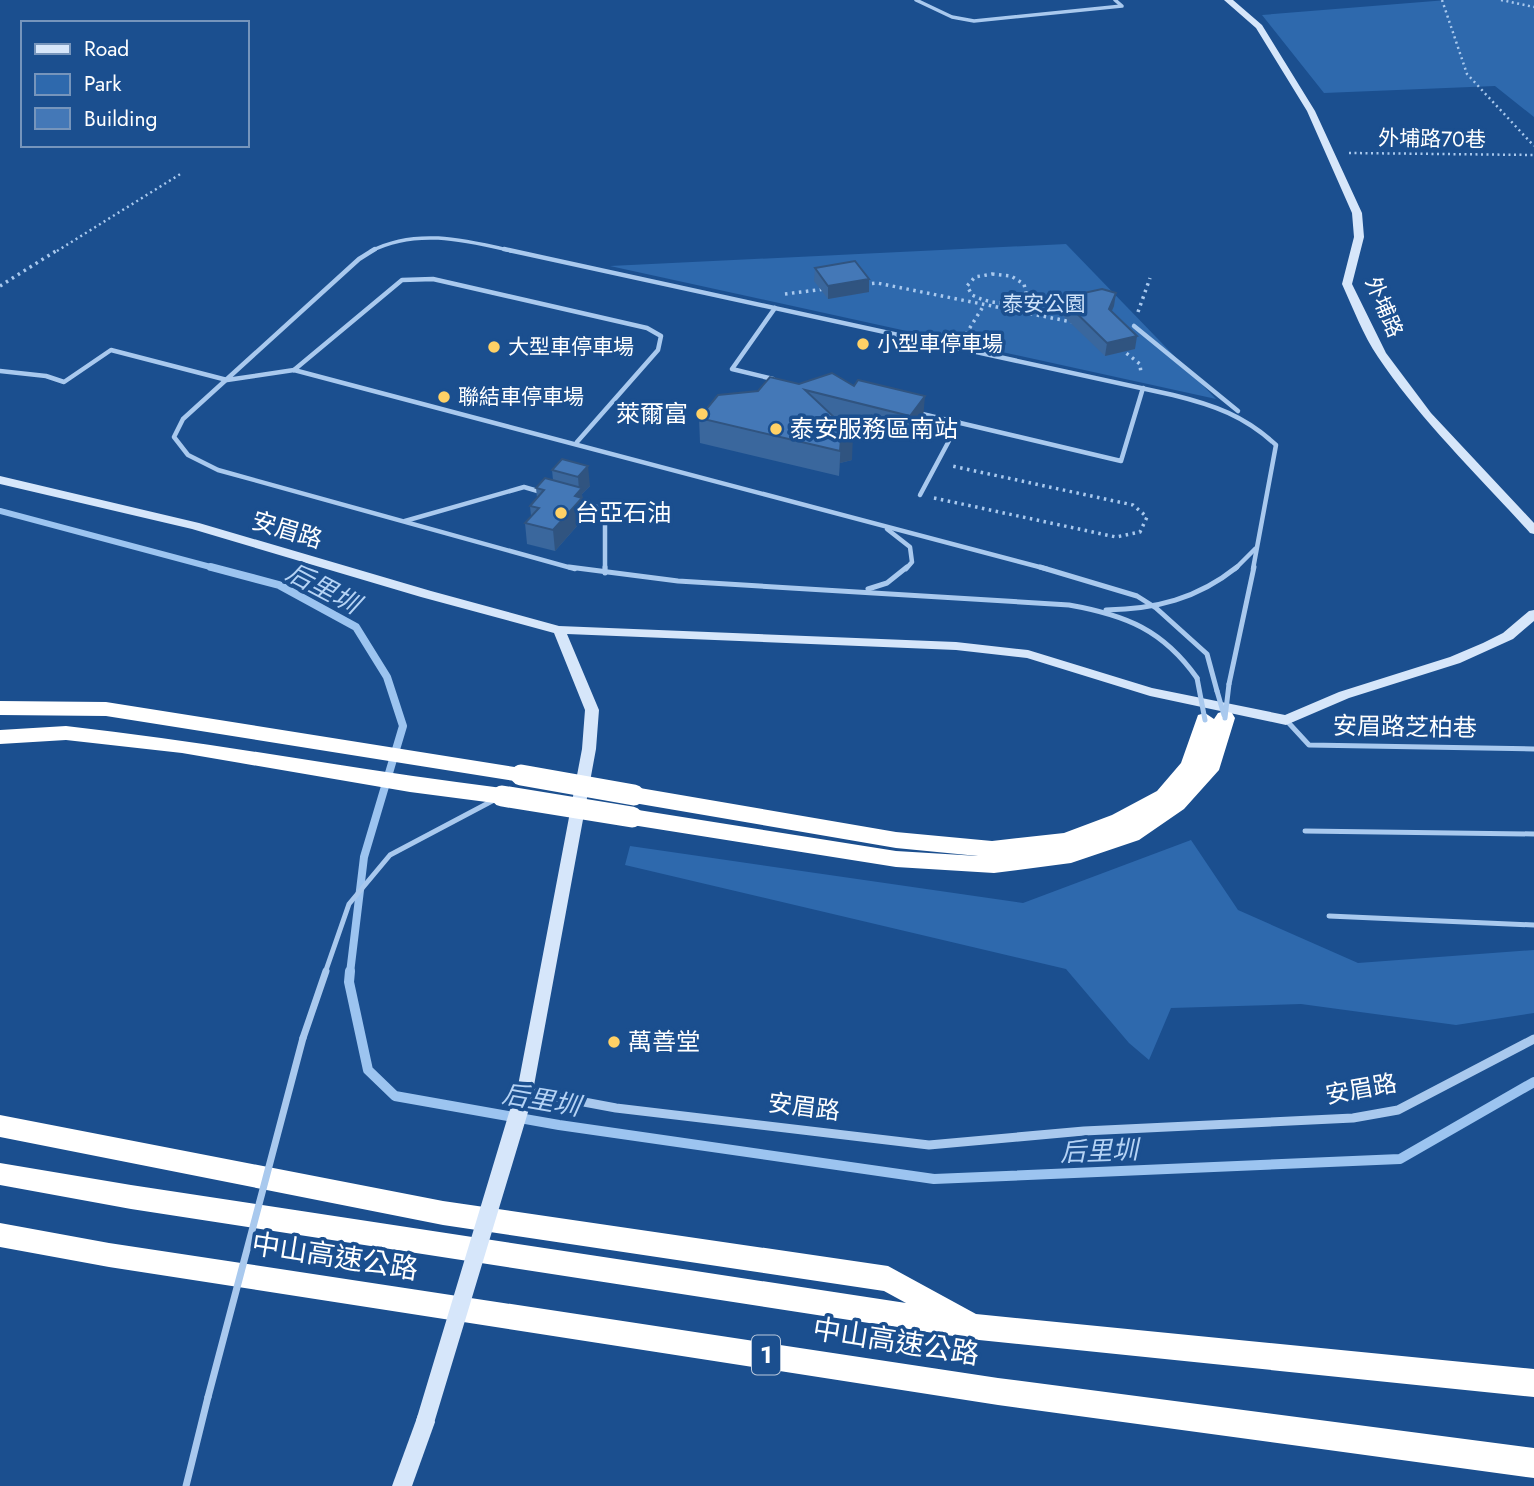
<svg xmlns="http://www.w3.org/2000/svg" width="1534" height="1486" font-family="Jost,'Noto Sans TC',sans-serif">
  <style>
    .green { fill: #2e69ad }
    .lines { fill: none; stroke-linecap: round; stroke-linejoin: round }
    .stream-far2 { stroke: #9cc4f0; stroke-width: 6 }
    .stream-far1 { stroke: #9cc4f0; stroke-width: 8 }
    .stream { stroke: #9cc4f0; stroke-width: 10 }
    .path-far1 { stroke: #a9c9ee; stroke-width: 2.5; stroke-dasharray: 2 3.5; stroke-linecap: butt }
    .path { stroke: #a9c9ee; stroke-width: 3.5; stroke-dasharray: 2.5 4.5; stroke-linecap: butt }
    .lane-far3 { stroke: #a9c9ee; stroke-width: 3.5 }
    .lane-far2 { stroke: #a9c9ee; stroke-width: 4.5 }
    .lane-far1 { stroke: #a9c9ee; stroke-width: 5 }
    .lane { stroke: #a9c9ee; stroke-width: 7 }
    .street { stroke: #a9c9ee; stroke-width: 9 }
    .secondary { fill: #d6e6fa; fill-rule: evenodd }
    .highway { fill: #fff; fill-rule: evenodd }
    .lane-bridge-far1 { stroke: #a9c9ee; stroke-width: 5 }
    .lane-bridge { stroke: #a9c9ee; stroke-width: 7 }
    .secondary-bridge { stroke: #d6e6fa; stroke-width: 18 }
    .highway-bridge { stroke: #fff; stroke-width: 21 }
    .wall { fill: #3a679d }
    .shaded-wall { fill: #305480 }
    .building { fill: #4478b7; stroke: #305480; stroke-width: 2 }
    .poi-dot { fill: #ffd166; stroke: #1b4f8f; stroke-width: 2.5 }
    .labels { text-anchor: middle; stroke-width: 7; stroke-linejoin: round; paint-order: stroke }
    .far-street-label { font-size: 21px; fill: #fff; stroke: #1b4f8f }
    .far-park-label { font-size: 21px; fill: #cfe3fa; stroke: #1b4f8f }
    .far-poi-label { font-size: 21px; fill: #fff; stroke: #1b4f8f; text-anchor: start }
    .shield { fill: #1b4f8f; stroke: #bbcadd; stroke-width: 2 }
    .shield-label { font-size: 23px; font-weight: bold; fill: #fff }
    .poi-label { font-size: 24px; fill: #fff; stroke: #1b4f8f; text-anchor: start }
    .street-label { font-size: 24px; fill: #fff; stroke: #1b4f8f }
    .water-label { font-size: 26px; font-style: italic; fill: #b5d3f5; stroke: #1b4f8f }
    .near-street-label { font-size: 28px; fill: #fff; stroke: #1b4f8f }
  </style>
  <rect width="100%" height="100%" fill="#1b4f8f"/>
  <g class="green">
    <polygon points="1447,0 1534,0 1534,117 1495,86 1324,93 1262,15"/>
    <polygon points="1066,244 1216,399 610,266"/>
    <polygon points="1191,840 1238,910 1358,963 1534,950 1534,1013 1456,1025 1301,1004 1171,1008 1149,1060 1129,1043 1066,969 625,865 630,846 1023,903"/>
  </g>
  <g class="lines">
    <polyline class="stream-far2" points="0,511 218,569"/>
    <polyline class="stream-far1" points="211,567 279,585 356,627 387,677 403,726 364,857 350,973"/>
    <polyline class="stream" points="350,971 349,982 368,1070 395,1096 559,1125 934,1179 1400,1159 1534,1082"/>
    <g class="path-far1">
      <polyline points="1442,0 1467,74 1534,146"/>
      <polyline points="1501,0 1534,7"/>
      <polyline points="1349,153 1534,155"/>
      <polyline points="57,251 182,173"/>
    </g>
    <g class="path">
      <path d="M992 274 1011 276 1024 284 1026 293C1010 307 990 304 972 295L967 286 975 277Z"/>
      <polyline points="865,284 877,283 1072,322"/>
      <polyline points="0,286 59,249"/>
      <polyline points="785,294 825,289"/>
      <polyline points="1138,312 1150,278"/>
      <polyline points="966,334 984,305"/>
      <polyline points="1121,349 1140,364 1141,374"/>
      <polyline points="934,498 1116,537 1140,532 1147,517 1133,505 952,466"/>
    </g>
    <g class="lane-far3">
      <polyline points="916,0 952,17 974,21 1122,6 1115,0"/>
      <path d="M371 251C417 228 464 240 512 251"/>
    </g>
    <g class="lane-far2">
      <polyline points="375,249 359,259 183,419 174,437 188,455 218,470 575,569"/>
      <path d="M504 249 1173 395C1214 405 1245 416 1276 445L1253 569"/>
      <polyline points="1134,326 1238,411"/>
      <polyline points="294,370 402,280 433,279 647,328 661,336 658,350 577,442"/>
      <polyline points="0,371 46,376 64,382 111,350 227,380 294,370 1047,569"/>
      <polyline points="773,379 732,369 775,308"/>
      <polyline points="918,413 1121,461 1143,388"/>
      <polyline points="920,495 959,422"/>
      <polyline points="577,502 605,509 605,569"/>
      <polyline points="405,521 524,487 541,492"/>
      <polyline points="887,529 910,547 912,562 906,569"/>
      <polyline points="1235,569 1255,549"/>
    </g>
    <g class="lane-far1">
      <path d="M569 567 678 581 1069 605C1126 615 1163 630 1197 678"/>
      <polyline points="605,567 605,573"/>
      <polyline points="1040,567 1137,596 1156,608 1207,654 1217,691"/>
      <polyline points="868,589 887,583 907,567"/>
      <path d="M1106 610C1156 609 1197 599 1237 567"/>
      <polyline points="1229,684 1254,567"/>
      <polyline points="1286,720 1309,745 1534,749"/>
      <polyline points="1305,831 1534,834"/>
      <polyline points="1329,916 1534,925"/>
      <polyline points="325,973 349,904 390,855 494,800"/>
    </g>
    <g class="lane">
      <polyline points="303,1038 326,971"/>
      <polyline points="186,1486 208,1397"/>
    </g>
    <polyline class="street" points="525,1091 616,1108 929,1145 1084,1131 1353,1118 1398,1110 1534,1039"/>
    <g class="secondary">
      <path d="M1224 0H1233L1262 25 1315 111 1362 213 1364 237 1352 284 1386 353 1431 413 1534 523V534L1530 533C1478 475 1421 421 1378 357 1363 335 1353 308 1342 284L1354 237 1352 213 1307 111 1256 28Z"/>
      <polygon points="0,476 199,523 431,591 559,626 956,642 1028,650 1152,688 1285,715 1339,692 1450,657 1483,643 1503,633 1529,611 1534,610 1534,621 1513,639 1460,663 1349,698 1286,725 1150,696 1027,658 956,650 567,634 599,710 596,749 533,1091 531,1096 525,1098 519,1096 517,1091 582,749 585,710 554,633 421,597 192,529 0,484"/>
      <polygon points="425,1413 432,1415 435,1422 412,1486 392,1486 418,1415"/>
    </g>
    <g class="highway">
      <polygon points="0,701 106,702 521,768 529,770 532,775 529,780 521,782 106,716 0,715"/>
      <polygon points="1225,711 1232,713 1235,718 1219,770 1184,809 1139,840 1071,863 994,873 896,867 632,825 624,823 621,817 624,811 632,809 896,851 978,856 896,848 634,803 626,800 623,795 626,790 634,787 896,832 992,841 1064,833 1112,815 1157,791 1181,763 1198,715 1205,713 1214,719 1218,713"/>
      <path d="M66 726C212 742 356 770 502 788L510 791 513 796 510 801 502 804 410 792 182 753 66 740 0 744V730Z"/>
      <polygon points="0,1115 443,1201 888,1266 976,1314 1534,1369 1534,1397 979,1340 131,1209 0,1185 0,1163 131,1185 906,1303 884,1291 443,1225 0,1137"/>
      <polygon points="0,1223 109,1243 998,1378 1534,1448 1534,1478 998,1405 109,1267 0,1247"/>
    </g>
    <g class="lane-bridge-far1">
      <polyline points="1197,678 1205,720"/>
      <polyline points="1217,691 1224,715"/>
      <polyline points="1225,718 1229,684"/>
    </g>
    <polyline class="lane-bridge" points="208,1397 303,1038"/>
    <polyline class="secondary-bridge" points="425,1422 525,1091"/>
    <g class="highway-bridge">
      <polyline points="521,775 634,795"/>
      <polyline points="502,796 632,817"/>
    </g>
  </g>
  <g class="wall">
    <polygon points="815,268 869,279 869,292 828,299 814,281"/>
    <polygon points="1061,298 1114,306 1111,312 1135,349 1105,356 1059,312"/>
    <polygon points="799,384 854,386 923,420 909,440 840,423 852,460 840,463 839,476 700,443 699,418 758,391"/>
    <polygon points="562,459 590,486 582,494 584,518 555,551 527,544 525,523 531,516 530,506 537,498 536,488 553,480 552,470"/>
  </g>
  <g class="shaded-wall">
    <polygon points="869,279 869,292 828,299 828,286"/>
    <polygon points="1116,293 1114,306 1107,322 1109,309"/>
    <polygon points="1137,336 1135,349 1105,356 1107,343"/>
    <polygon points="925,396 923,420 909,440 910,416"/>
    <polygon points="853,435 852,460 840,463 839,476 841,439"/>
    <polygon points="588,466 590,486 582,494 584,518 555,551 553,530 575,496 579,490 578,477"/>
  </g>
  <g class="building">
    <polygon points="855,261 869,279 828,286 815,268"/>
    <polygon points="1102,289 1116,293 1109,309 1137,336 1107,343 1061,298"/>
    <polygon points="832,373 854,386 858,380 925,396 910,416 805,390 853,435 841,439 840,451 699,418 718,395 758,391 770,377 799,384"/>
    <polygon points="562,459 588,466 578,477 552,470"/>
    <polygon points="545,478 582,488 575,496 582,498 553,530 525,523 539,508 530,506 544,490 536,488"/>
  </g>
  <g class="poi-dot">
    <circle cx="863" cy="344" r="7"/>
    <circle cx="494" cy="347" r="7"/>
    <circle cx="444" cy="397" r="7"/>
    <circle cx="702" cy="414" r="7"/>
    <circle cx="776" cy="429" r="7"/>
    <circle cx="561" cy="513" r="7"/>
    <circle cx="614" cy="1042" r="7"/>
  </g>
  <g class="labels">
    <g class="far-street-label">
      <text transform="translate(1432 139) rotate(1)" y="7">外埔路70巷</text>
      <text transform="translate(1384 307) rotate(67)" y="7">外埔路</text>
    </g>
    <g class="far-park-label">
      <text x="1044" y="311">泰安公園</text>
    </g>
    <g class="far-poi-label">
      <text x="877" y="351">小型車停車場</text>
      <text x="508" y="354">大型車停車場</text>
      <text x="458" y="404">聯結車停車場</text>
    </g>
    <rect class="shield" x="752" y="1335.5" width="28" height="39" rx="5"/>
    <g class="shield-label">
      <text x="766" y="1363">1</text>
    </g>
    <g class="poi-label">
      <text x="688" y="422" text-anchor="end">萊爾富</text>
      <text x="790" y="437">泰安服務區南站</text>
      <text x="575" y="521">台亞石油</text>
      <text x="628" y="1050">萬善堂</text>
    </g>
    <g class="street-label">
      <text transform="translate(287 530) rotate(17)" y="8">安眉路</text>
      <text transform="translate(1405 727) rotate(1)" y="8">安眉路芝柏巷</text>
      <text transform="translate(1361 1089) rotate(-10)" y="8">安眉路</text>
      <text transform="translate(804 1107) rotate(7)" y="8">安眉路</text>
    </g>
    <g class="water-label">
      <text transform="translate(323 588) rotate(28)" y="9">后里圳</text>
      <text transform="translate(541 1100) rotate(10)" y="9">后里圳</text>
      <text transform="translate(1099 1151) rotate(-2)" y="9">后里圳</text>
    </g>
    <g class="near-street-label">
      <text transform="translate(335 1256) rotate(9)" y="10">中山高速公路</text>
      <text transform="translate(896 1341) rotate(9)" y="10">中山高速公路</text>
    </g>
  </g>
  <rect x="21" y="21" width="228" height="126" fill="#1b4f8f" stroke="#7695bc" stroke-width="2"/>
  <rect x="35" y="44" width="35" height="10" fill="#d6e6fa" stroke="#7695bc" stroke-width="2"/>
  <text x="84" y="56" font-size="21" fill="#ffffff">Road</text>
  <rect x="35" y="74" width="35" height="21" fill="#2e69ad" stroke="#7695bc" stroke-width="2"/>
  <text x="84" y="91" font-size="21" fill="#ffffff">Park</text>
  <rect x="35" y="108" width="35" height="21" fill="#4478b7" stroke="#7695bc" stroke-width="2"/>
  <text x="84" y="126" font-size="21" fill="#ffffff">Building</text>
</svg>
